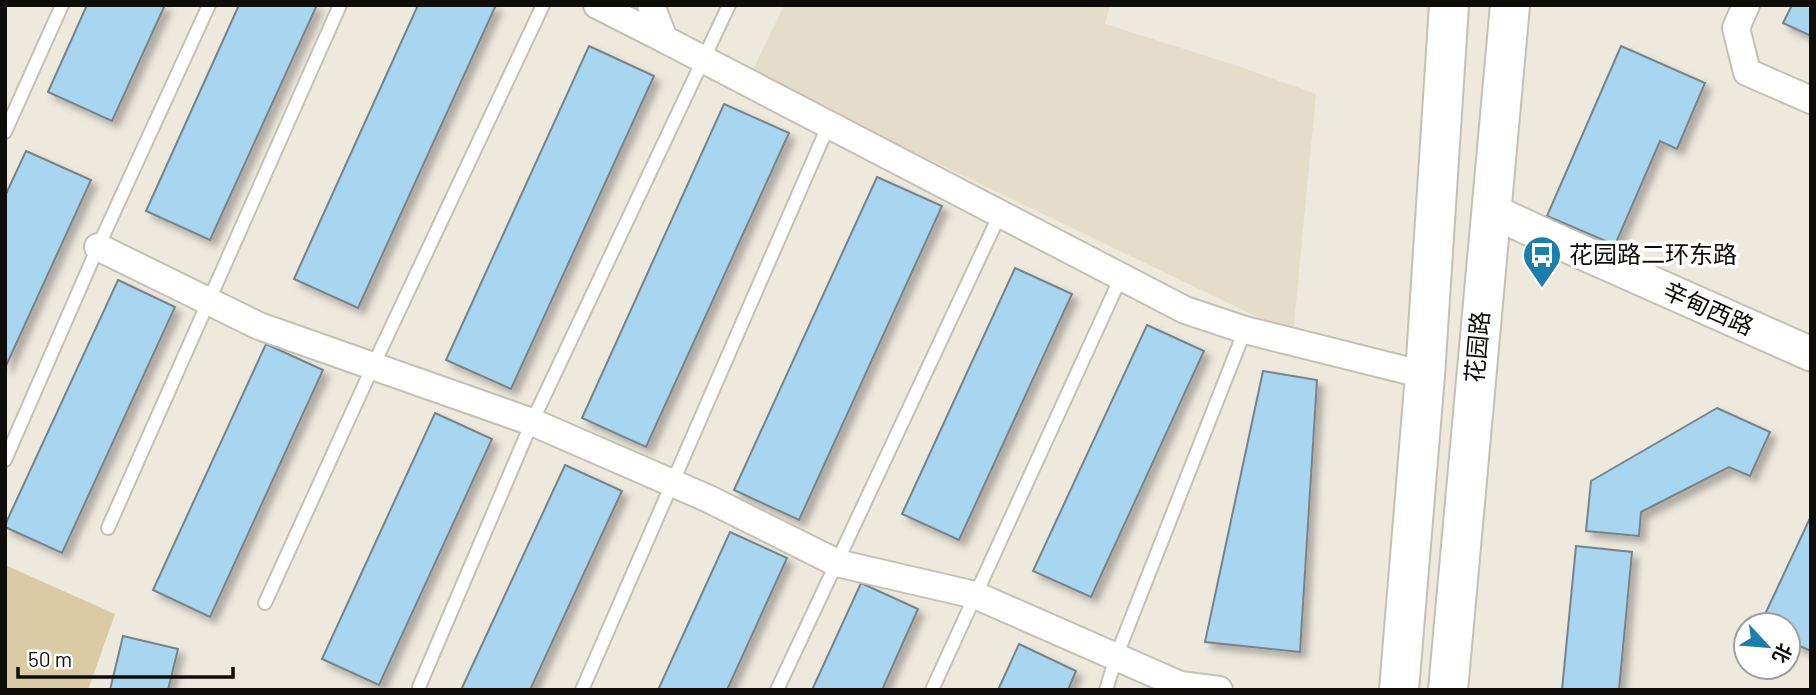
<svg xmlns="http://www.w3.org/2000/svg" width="1816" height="695" font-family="Barlow,'Noto Sans SC',sans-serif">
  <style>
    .built { fill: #e5ddca }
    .green { fill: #dbcba4 }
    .building { fill: #a8d5f0; stroke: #778389; stroke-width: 2; filter: url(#shadow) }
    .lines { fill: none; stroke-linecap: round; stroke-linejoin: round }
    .service-casing { stroke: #c5c0b4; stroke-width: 16 }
    .minor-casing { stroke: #c5c0b4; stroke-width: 30 }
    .tertiary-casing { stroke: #c5c0b4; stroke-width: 37 }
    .primary-casing { stroke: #c5c0b4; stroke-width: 42 }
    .service { stroke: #fff; stroke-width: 12 }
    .minor { stroke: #fff; stroke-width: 26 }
    .tertiary { stroke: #fff; stroke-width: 33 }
    .primary { stroke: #fff; stroke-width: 38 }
    .labels { text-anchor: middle; stroke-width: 7; stroke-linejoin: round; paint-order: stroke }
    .poi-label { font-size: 24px; fill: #0e0d09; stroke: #fff; text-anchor: start }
    .street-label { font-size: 24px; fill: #0e0d09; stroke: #fff }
  </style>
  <defs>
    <filter id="shadow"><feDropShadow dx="6" dy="6" stdDeviation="3.5" flood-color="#0004"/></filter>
  </defs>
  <rect width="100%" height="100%" fill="#eee9dd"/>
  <polygon class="built" points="784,5 1110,5 1105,24 1235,65 1316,94 1293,334 751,74"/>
  <polygon class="green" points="5,565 115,614 88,690 5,690"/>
  <g class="building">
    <polygon points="87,5 165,5 112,121 48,92"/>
    <polygon points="239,5 317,5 210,240 146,211"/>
    <polygon points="418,5 496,5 358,308 294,279"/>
    <polygon points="1792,5 1811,5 1811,36 1783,23"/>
    <polygon points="589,46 654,76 511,389 446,360"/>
    <polygon points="1621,46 1705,83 1677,149 1660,141 1615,245 1547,216"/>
    <polygon points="724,104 789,133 646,447 582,418"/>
    <polygon points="26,151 91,180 5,368 5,196"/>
    <polygon points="877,177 942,206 799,520 734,490"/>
    <polygon points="1015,268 1072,294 959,540 902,514"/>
    <polygon points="118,280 175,307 62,553 5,527 5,525"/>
    <polygon points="1147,325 1204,351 1091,597 1033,571"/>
    <polygon points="266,344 323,370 210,617 153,590"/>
    <polygon points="1263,371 1317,380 1300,652 1205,642"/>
    <polygon points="1717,408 1770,432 1750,476 1729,467 1641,512 1639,536 1586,531 1591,481"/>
    <polygon points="435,413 492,439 379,685 322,659"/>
    <polygon points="565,465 622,491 530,690 461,690"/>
    <polygon points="1811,516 1811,651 1788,641 1788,625 1760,625"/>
    <polygon points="730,532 787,558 727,690 658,690"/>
    <polygon points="1576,546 1632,552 1619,690 1562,690"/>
    <polygon points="861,583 918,609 882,690 812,690"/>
    <polygon points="123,636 178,649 168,690 110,690"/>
    <polygon points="1019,644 1076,671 1068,690 998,690"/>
  </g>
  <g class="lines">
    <defs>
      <g id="service">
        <polyline points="5,132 62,5"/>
        <polyline points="5,460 98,247 209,5"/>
        <polyline points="108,528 340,5"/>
        <polyline points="265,603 373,366 543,5"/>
        <polyline points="419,687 532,422 729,5"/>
        <polyline points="582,690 829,124"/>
        <polyline points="777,690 1000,214"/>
        <polyline points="932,690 1121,277"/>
        <polyline points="1106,690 1116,657 1245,330"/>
      </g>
      <g id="minor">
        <polyline points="597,5 664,39"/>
        <polyline points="651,5 664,39 1185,310 1245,330 1425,375"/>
        <polyline points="1746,5 1736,28 1747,72 1811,100"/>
        <polyline points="98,247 259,326 532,422 709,499 837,563 975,595 1180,685 1219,690"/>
      </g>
      <polyline id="tertiary" points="1492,211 1550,238 1811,354"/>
      <g id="primary">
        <polyline points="1399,690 1425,375 1449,5"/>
        <polyline points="1448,690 1510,5"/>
      </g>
    </defs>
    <use href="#service" class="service-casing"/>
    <use href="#minor" class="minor-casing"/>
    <use href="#tertiary" class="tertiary-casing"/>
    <use href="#primary" class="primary-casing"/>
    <use href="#service" class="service"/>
    <use href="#minor" class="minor"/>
    <use href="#tertiary" class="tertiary"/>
    <use href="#primary" class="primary"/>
  </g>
  <defs>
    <symbol id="bus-pin" viewBox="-11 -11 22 30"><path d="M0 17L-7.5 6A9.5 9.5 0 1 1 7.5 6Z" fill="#1c7eaa" stroke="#fff"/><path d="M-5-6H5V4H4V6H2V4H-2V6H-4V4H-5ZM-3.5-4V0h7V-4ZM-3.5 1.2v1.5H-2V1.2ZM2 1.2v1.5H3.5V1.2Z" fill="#fff"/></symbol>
  </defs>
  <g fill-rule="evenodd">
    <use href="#bus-pin" x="1520" y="233" width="44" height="60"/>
  </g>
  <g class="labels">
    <g class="poi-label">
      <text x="1569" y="263">花园路二环东路</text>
    </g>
    <g class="street-label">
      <text transform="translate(1708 309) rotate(24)" y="8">辛甸西路</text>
      <text transform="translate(1478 347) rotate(-85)" y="8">花园路</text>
    </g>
  </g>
  <rect width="1816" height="695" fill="none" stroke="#0e0d09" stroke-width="14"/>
  <g transform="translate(1767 646) rotate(116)"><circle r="33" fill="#ffffff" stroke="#9f9e9d" stroke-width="2"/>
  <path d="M0-5L12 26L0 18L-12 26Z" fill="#1c7eaa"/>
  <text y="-10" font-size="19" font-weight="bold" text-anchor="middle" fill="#0e0d09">北</text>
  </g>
  <path d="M18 667v10h215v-10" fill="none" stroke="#0e0d09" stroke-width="3.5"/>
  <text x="28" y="667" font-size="21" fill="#0e0d09" stroke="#ffffff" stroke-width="5" paint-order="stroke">50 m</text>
</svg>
